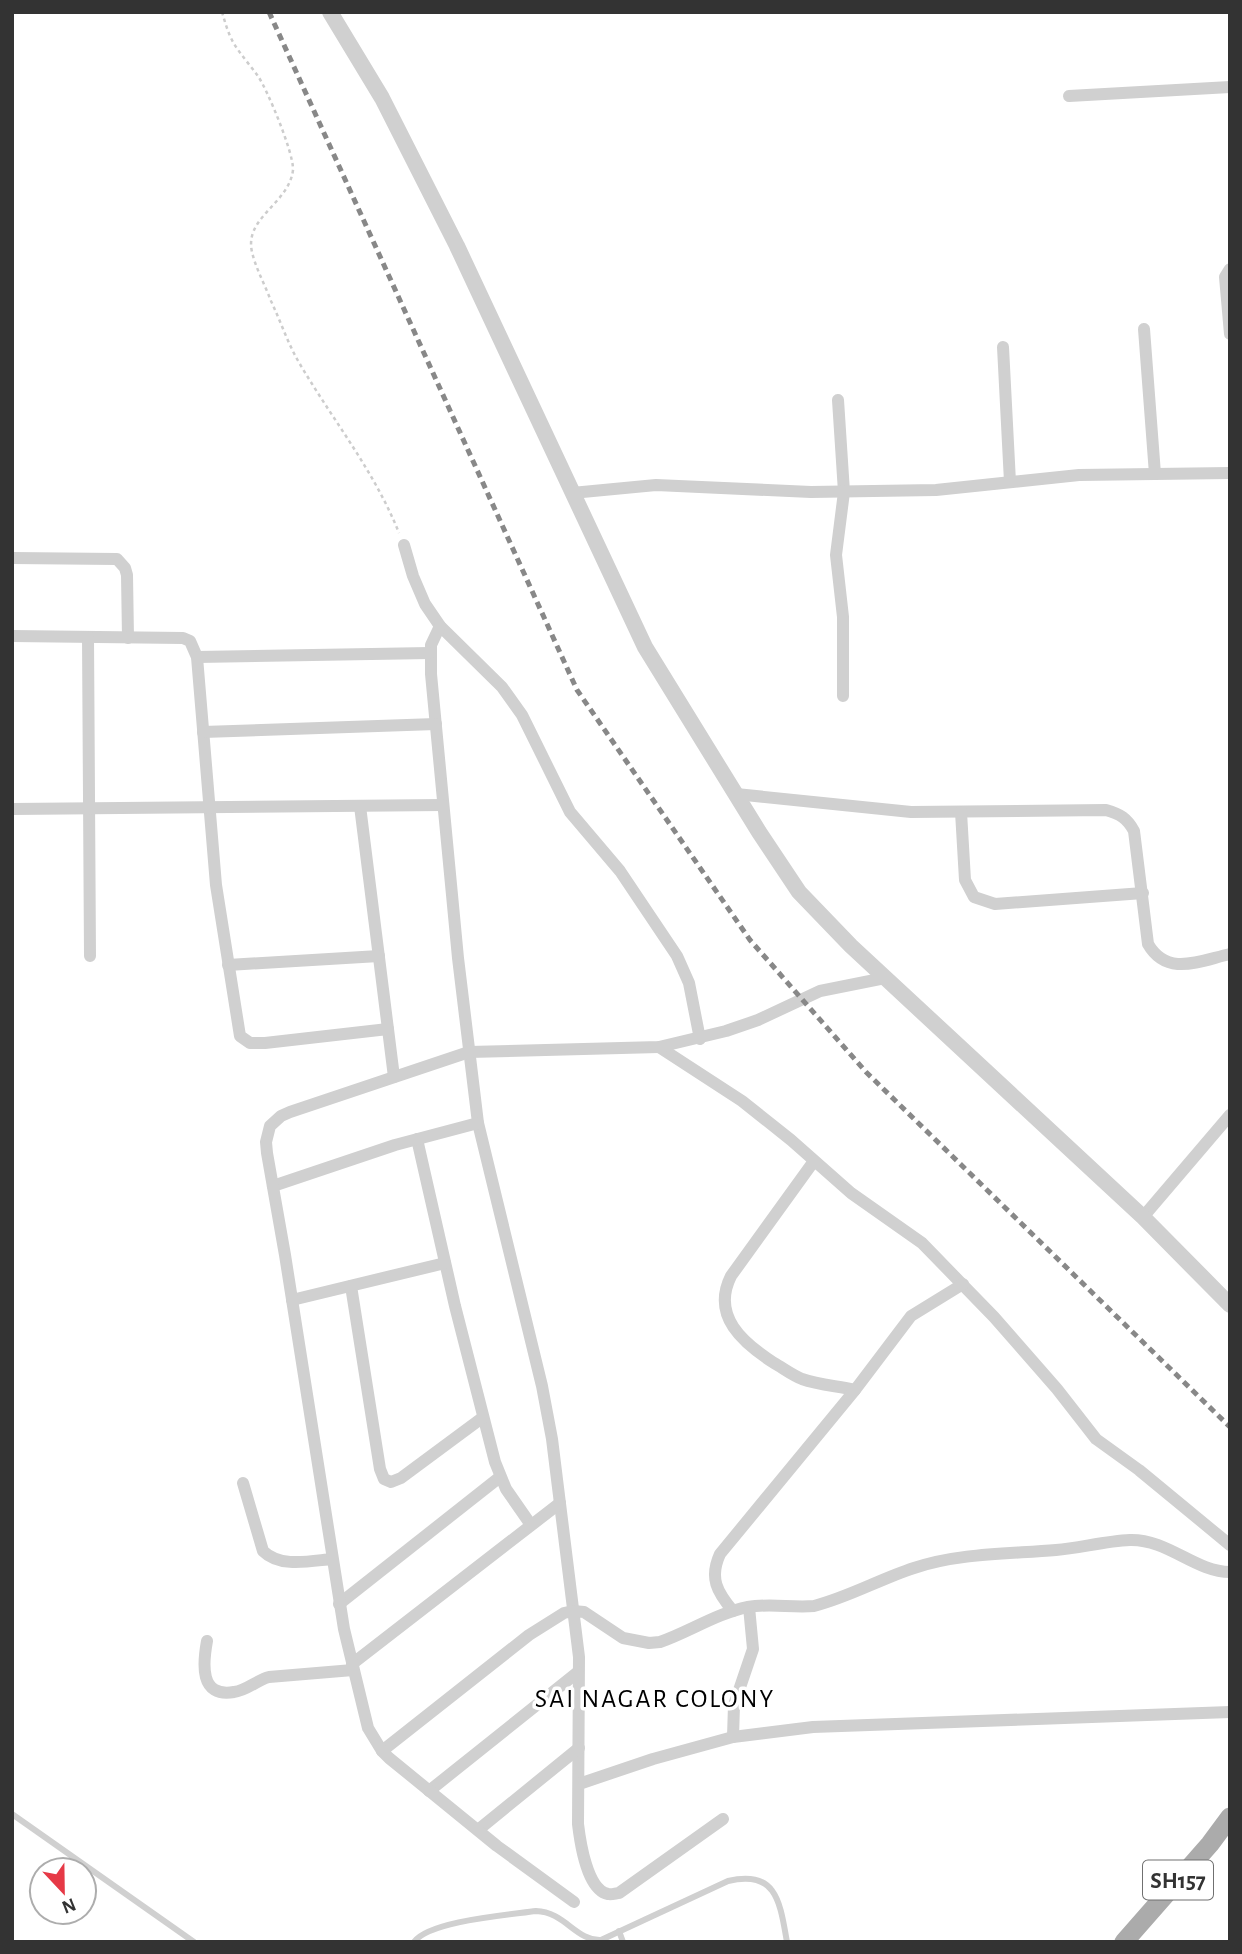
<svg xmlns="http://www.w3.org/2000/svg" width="1242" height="1954" font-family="'Alegreya Sans',sans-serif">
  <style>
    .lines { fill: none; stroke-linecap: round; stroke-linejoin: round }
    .path { stroke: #cdcdcd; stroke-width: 2.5; stroke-dasharray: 3.5 3.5; stroke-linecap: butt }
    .service { stroke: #d0d0d0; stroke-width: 6 }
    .minor { stroke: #d0d0d0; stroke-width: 12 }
    .tertiary { stroke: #d0d0d0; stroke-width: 16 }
    .primary { stroke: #ababab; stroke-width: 19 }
    .rail { stroke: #888; stroke-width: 5; stroke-dasharray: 7 5; stroke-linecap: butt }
    .labels { text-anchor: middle; stroke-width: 7; stroke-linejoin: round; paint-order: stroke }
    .shield { fill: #fff; stroke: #707070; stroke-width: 2 }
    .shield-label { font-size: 23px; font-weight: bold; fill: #333 }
    .neighbourhood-label { font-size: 26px; letter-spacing: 2px; fill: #000; stroke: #fff }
  </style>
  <rect width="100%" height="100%" fill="#fff"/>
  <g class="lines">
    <path class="path" d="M222 12C225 22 228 33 233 42 240 54 250 65 258 76 268 91 294 154 293 170 289 204 244 217 252 252 256 269 265 285 271 301 280 320 287 341 297 359 331 418 374 470 399 533"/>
    <g class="service">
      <polyline points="12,1814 194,1942"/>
      <polyline points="619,1931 623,1942"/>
      <path d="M414 1942C429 1921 508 1915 536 1911 565 1912 576 1941 601 1940L728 1881C777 1869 780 1903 787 1942"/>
    </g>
    <g class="minor">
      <polyline points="1069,96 1230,87"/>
      <polyline points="1230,269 1225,277 1230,334"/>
      <polyline points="1144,329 1155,474"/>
      <polyline points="1003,347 1010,482"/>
      <polyline points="838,400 844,492 836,555 843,617 843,696"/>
      <polyline points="572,493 656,485 811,492 936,490 1079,475 1230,473"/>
      <polyline points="404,545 413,576 425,604 440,626 502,687 522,715 570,812 620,871 677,956 689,983 700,1039"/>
      <polyline points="12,558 117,559 125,568 127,575 128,638"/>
      <path d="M440 626 431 645V674L458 958 478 1123 542 1386 552 1439 579 1657 578 1824C580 1841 587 1890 608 1894 612 1895 616 1893 619 1893L723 1819"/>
      <polyline points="12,636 183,638 190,641 197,657 216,885 240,1036 250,1043 265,1043 388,1029"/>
      <polyline points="88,637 90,956"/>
      <polyline points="197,657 430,653"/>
      <polyline points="203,732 436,724"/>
      <path d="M736 794 911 812 1106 810C1120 814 1127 818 1134 831L1148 944C1167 977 1199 961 1230 954"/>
      <polyline points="360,806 394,1077"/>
      <polyline points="12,809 443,805"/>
      <polyline points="961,812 965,880 974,897 995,904 1143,893"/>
      <polyline points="228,965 379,956"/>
      <polyline points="659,1047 742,1101 791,1140 851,1193 922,1243 994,1317 1057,1389 1096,1439 1139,1470 1230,1545"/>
      <polyline points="417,1139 455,1306 495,1462 506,1489 531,1525"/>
      <path d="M814 1161 731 1276C711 1316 743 1343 774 1363 783 1368 792 1375 802 1379 819 1385 838 1386 855 1390"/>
      <polyline points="273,1186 395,1145 478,1123"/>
      <polyline points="1143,1217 1230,1115"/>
      <polyline points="351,1286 380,1469 384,1479 391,1482 401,1478 482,1418"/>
      <polyline points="292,1300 445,1263"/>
      <path d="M243 1483 263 1551C280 1568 310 1561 332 1559"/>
      <polyline points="339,1604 500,1477"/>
      <path d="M733 1611C717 1592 709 1578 720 1554L855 1390 911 1316 963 1284"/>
      <path d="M207 1641C203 1663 199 1698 234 1692 246 1691 257 1680 269 1677L353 1670"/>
      <polyline points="352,1664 560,1503"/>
      <polyline points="733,1737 734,1705 753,1649 749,1607"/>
      <path d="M382 1751 529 1635 564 1613 573 1611 584 1612 623 1638 649 1643 660 1642C689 1632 717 1613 748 1607 770 1603 792 1608 814 1606 849 1597 880 1579 914 1568 959 1553 1008 1554 1056 1550 1080 1548 1105 1541 1130 1540 1168 1539 1195 1572 1230 1572"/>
      <polyline points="579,1784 653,1759 733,1737 813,1727 1230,1712"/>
      <polyline points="429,1791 578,1672"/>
      <polyline points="478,1830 579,1748"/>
      <polyline points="574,1902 497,1846 389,1758 382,1751 368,1728 344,1629 285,1255 267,1153 266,1142 270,1126 281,1116 290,1112 469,1052 659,1047 726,1031 758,1020 820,991 885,978"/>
    </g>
    <polyline class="tertiary" points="330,12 382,98 457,246 645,647 759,832 799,892 851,946 1143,1217 1230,1305"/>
    <polyline class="primary" points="1124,1942 1210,1844 1230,1817"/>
    <polyline class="rail" points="269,12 577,690 750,940 866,1072 1230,1427"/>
  </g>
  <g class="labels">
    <rect class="shield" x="1143" y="1860.5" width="70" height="39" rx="5"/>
    <g class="shield-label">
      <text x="1178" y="1888">SH157</text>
    </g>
    <g class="neighbourhood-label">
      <text x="655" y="1707">SAI NAGAR COLONY</text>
    </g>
  </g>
  <rect width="1242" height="1954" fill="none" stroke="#333333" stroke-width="28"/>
  <g transform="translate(63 1891) rotate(158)"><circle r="33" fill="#ffffff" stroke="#adadad" stroke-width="2"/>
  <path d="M0-5L12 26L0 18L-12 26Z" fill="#e63946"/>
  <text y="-10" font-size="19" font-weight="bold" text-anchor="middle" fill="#333333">N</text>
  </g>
</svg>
